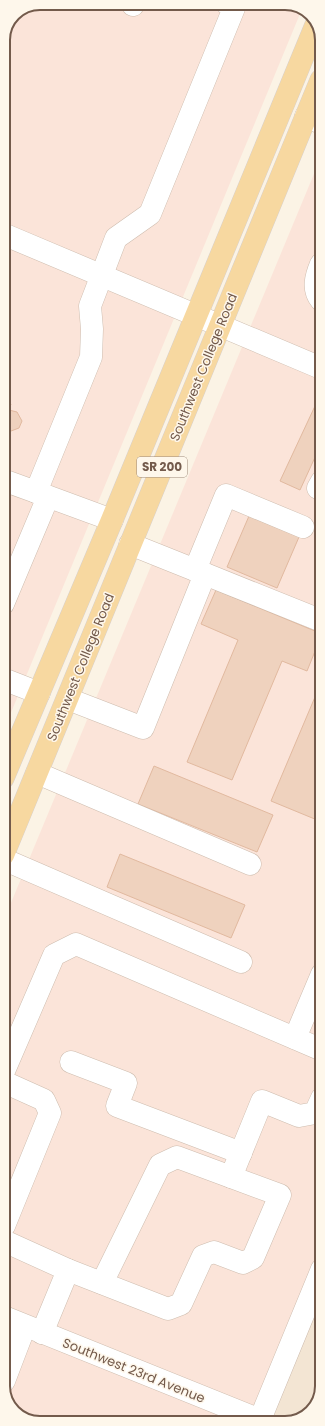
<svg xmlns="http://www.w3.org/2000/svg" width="325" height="1426" font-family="Poppins,sans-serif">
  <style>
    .residential { fill: #f3e5d3 }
    .commercial { fill: #fbe4d9 }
    .building { fill: #efd2be; stroke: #e1b99f }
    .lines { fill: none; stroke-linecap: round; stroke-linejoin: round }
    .minor-casing { stroke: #cebdaf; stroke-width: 23 }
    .major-casing { stroke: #d8d1cd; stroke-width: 23 }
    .minor { stroke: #fff; stroke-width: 22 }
    .major { stroke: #f7d8a0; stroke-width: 22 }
    .labels { text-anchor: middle; stroke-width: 3; stroke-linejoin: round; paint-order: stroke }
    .shield { fill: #fef7eb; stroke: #9d897b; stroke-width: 1 }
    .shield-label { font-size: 12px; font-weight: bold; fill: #735a4b }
    .street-label { font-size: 13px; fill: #735a4b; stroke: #fef7eb }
    .rim { fill: none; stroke: #735a4b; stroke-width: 2 }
  </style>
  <rect width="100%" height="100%" fill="#fbf3e5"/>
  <polygon class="residential" points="322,1257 322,1386 313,1410 292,1422 253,1422"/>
  <g class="commercial">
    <polygon points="41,3 289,3 302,9 3,732 3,40 14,14"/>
    <polygon points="321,157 322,1257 253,1422 36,1423 16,1414 4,1393 3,922"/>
  </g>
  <g class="building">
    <polygon points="3,401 11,404 9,410 17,412 22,421 19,428 11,431 3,425"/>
    <polygon points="315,406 322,409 322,442 300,490 280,481"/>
    <polygon points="249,516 299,537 277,588 227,567"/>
    <polygon points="216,590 322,634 307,671 282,661 232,780 187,762 238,640 201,624"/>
    <polygon points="315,697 322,700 322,822 271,801"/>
    <polygon points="154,766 273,815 257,852 138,804"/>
    <polygon points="120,854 245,905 231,938 107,887"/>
  </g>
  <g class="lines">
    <defs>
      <g id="minor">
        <polyline points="133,5 134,3"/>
        <polyline points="306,116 321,123"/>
        <polyline points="3,234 321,368"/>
        <path d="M321 264C316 276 312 289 321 300"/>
        <polyline points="3,480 36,492 91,357 92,329 90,306 116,238 150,214 234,8 226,3"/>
        <polyline points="322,481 318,488 322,489"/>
        <polyline points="36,492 112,520"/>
        <polyline points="195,570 226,495 303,527"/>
        <polyline points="205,574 322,621"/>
        <polyline points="3,604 48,497"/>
        <polyline points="3,679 39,693"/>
        <polyline points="68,699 143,728 205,574 130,544"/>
        <polyline points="37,773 250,864"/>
        <polyline points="3,859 241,962"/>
        <polyline points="295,1038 322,974"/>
        <polyline points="71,1062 126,1083 117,1106 241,1153"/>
        <polyline points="4,1071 54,955 76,944 322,1050"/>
        <polyline points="4,1082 44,1100 50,1113 4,1226"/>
        <polyline points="4,1241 68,1270 42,1333"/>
        <polyline points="68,1270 168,1309 181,1304 203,1256 214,1252 243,1263 253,1258 280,1195 231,1177 262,1101 299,1116 315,1113 322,1098"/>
        <polyline points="102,1283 160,1165 177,1157 231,1177"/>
        <polyline points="4,1317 265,1422"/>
        <polyline points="4,1381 25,1326"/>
        <polyline points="259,1422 322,1269"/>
      </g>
      <g id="major">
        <polyline points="3,778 112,520 316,25"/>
        <polyline points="3,855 321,80"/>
      </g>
    </defs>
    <use href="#minor" class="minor-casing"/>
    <use href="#major" class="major-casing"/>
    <use href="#minor" class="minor"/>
    <use href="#major" class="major"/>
  </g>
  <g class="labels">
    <rect class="shield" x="137" y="457" width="50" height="20" rx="3"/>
    <g class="shield-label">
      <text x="162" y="471">SR 200</text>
    </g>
    <g class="street-label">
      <text transform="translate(203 367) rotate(-68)" y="5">Southwest College Road</text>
      <text transform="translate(80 667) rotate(-68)" y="5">Southwest College Road</text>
      <text transform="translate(134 1370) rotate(22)" y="5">Southwest 23rd Avenue</text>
    </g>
  </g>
  <path d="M0 0H325V1426H0ZM40 10H285A30 30 0 0 1 315 40V1386A30 30 0 0 1 285 1416H40A30 30 0 0 1 10 1386V40A30 30 0 0 1 40 10Z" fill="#fef7eb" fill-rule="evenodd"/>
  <path class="rim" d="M40 10H285A30 30 0 0 1 315 40V1386A30 30 0 0 1 285 1416H40A30 30 0 0 1 10 1386V40A30 30 0 0 1 40 10Z"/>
</svg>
